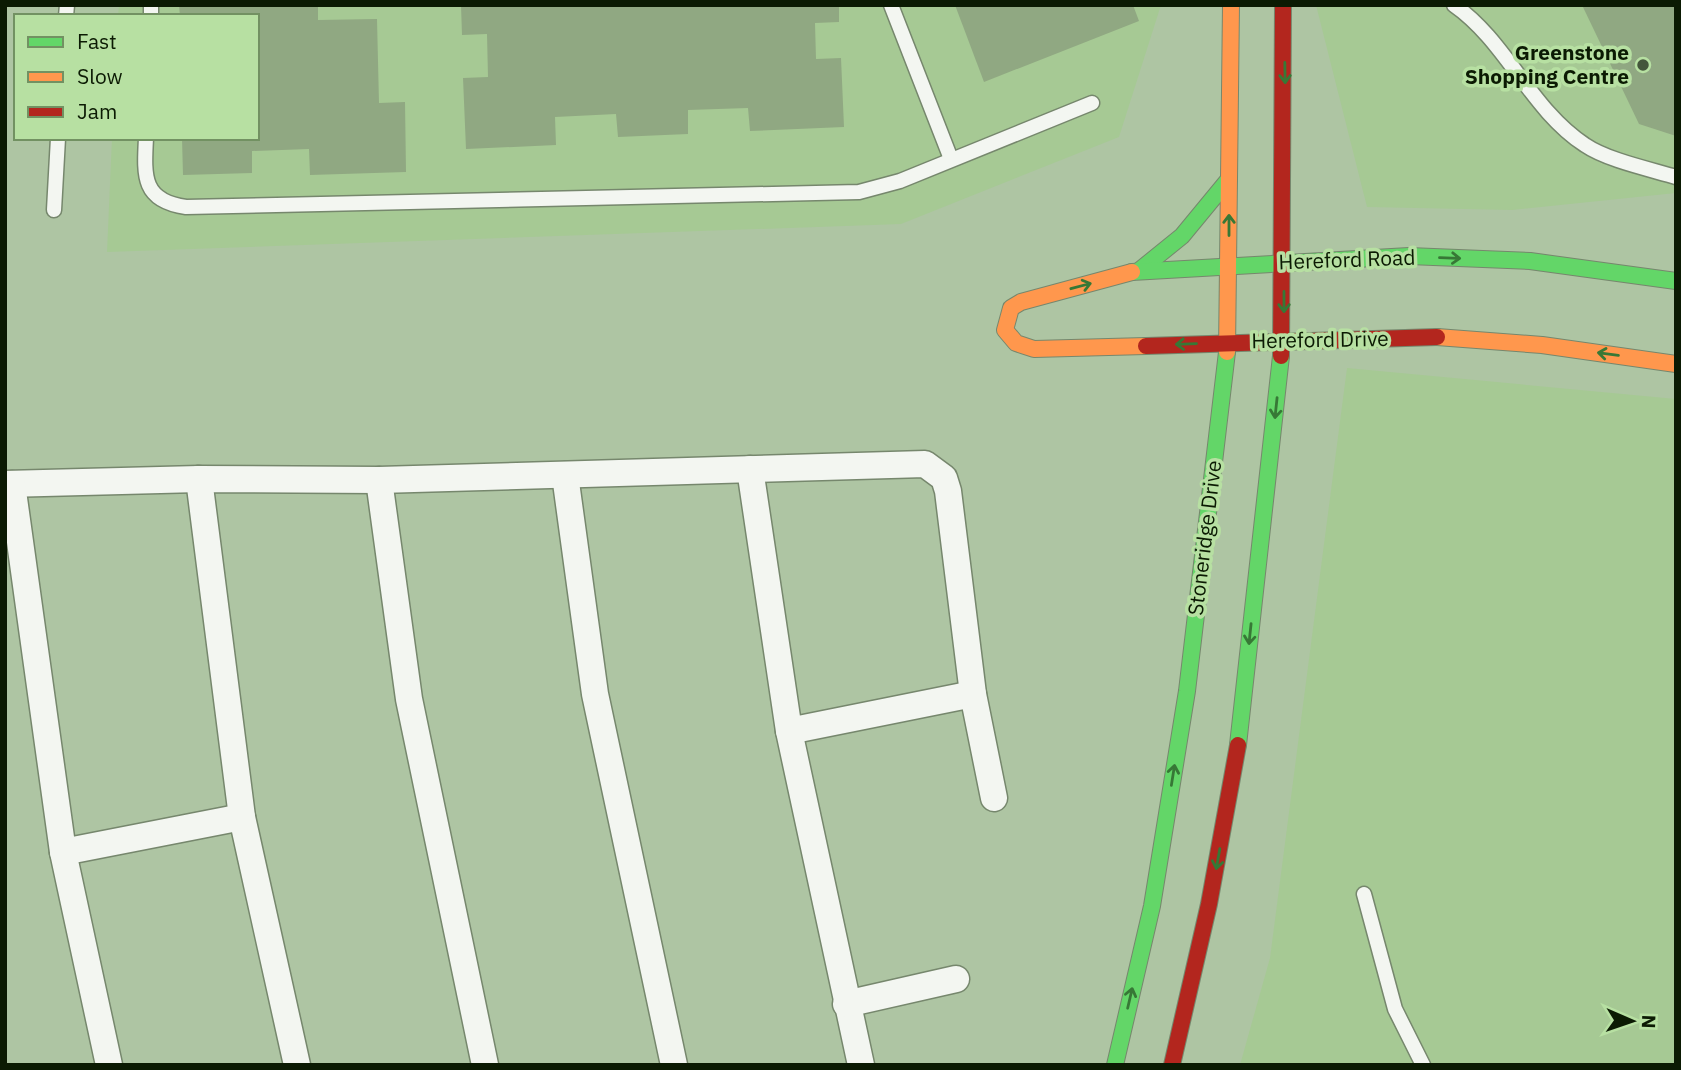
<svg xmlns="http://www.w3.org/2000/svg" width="1681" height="1070" font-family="'IBM Plex Sans',sans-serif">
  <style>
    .built { fill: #a6c994 }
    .building { fill: #90a882 }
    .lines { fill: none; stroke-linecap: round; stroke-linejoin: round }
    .lane-casing { stroke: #76876d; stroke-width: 17 }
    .street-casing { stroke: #76876d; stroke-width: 29 }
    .fast-casing { stroke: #76876d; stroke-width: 18 }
    .slow-casing { stroke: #76876d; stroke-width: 18 }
    .jam-casing { stroke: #76876d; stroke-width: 18 }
    .lane { stroke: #f3f6f1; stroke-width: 14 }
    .street { stroke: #f3f6f1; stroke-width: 26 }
    .fast { stroke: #63d668; stroke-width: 16 }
    .slow { stroke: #ff974d; stroke-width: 16 }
    .jam { stroke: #b3261e; stroke-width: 16 }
    .oneway { stroke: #377836 }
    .poi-dot { fill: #44563b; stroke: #b7e0a2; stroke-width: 2.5 }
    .labels { text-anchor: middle; stroke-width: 7; stroke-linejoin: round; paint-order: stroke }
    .poi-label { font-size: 21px; font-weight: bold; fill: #0b1a03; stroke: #b7e0a2; text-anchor: end }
    .street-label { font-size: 21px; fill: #0b1a03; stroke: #b7e0a2 }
  </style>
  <rect width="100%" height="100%" fill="#aec5a3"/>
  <g class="built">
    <polygon points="119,5 1161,5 1119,137 901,224 107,252 112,138 257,138 257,16 118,16"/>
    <polygon points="1316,5 1676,5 1676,193 1512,210 1367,207"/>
    <polygon points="1347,368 1676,399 1676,1065 1240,1065 1270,958"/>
  </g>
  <g class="building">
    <polygon points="179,5 318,5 318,20 377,19 379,103 405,102 406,172 310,175 309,149 252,151 252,173 183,175 182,138 257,138 257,16 180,16"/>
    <polygon points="461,5 839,5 839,22 815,23 816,59 841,58 844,127 750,131 748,108 688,110 688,134 618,137 616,114 555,117 556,145 466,149 463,78 488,77 487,34 462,35"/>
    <polygon points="955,5 1133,5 1139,21 984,82"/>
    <polygon points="1582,5 1676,5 1676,136 1639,124"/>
  </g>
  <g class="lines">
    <defs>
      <g id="lane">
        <polyline points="891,5 951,159"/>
        <path d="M1454 5C1506 41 1531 110 1585 145 1607 160 1649 169 1676 177"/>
        <polyline points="66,16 67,5"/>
        <polyline points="151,16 151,5"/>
        <path d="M146 138C144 176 142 201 186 207L859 192 900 181 1092 103"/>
        <polyline points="54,210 58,138"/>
        <polyline points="1364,894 1395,1009 1423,1065"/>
      </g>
      <g id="street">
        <polyline points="750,469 789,731 861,1065"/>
        <polyline points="565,475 595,694 674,1065"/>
        <polyline points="199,479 242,817 297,1065"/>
        <polyline points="379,480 409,699 485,1065"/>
        <polyline points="5,484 199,479 379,480 925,464 944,478 948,491 973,694 994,798"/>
        <polyline points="12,484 63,852 109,1065"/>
        <polyline points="789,731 973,694"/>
        <polyline points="63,852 242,817"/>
        <polyline points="846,1004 956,979"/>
      </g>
      <g id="fast">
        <polyline points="1140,270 1182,236 1229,179"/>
        <polyline points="1132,272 1409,256 1530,261 1676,281"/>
        <polyline points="1238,745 1281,356"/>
        <polyline points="1115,1065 1152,906 1187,691 1227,352"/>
      </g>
      <g id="slow">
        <polyline points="1132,272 1021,302 1011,308 1005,330 1016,343 1034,349 1146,346"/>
        <polyline points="1437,337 1542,345 1676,364"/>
        <polyline points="1227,352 1231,5"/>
      </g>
      <g id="jam">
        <polyline points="1146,346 1437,337"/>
        <polyline points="1281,356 1283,5"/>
        <polyline points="1172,1065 1209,904 1238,745"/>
      </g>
    </defs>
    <use href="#lane" class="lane-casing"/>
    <use href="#street" class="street-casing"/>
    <use href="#fast" class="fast-casing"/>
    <use href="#slow" class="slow-casing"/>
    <use href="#jam" class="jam-casing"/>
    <use href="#lane" class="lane"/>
    <use href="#street" class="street"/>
    <use href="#fast" class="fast"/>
    <use href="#slow" class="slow"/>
    <use href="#jam" class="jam"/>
  </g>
  <defs><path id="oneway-shaft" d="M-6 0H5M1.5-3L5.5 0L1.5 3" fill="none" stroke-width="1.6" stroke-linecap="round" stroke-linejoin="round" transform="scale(1.75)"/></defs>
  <g class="oneway">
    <use href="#oneway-shaft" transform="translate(1285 73) rotate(89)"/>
    <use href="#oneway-shaft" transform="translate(1229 225) rotate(-90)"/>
    <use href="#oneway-shaft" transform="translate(1450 258) rotate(2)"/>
    <use href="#oneway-shaft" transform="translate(1081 286) rotate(-15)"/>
    <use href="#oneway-shaft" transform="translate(1284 302) rotate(90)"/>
    <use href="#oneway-shaft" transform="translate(1186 344) rotate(178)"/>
    <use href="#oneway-shaft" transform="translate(1608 354) rotate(-173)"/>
    <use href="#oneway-shaft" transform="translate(1276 408) rotate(96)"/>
    <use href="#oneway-shaft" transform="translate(1250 634) rotate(96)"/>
    <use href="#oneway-shaft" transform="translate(1173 775) rotate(-81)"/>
    <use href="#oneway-shaft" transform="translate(1218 859) rotate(100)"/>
    <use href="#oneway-shaft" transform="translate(1130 998) rotate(-77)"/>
  </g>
  <circle class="poi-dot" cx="1643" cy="65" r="7"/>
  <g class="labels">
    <g class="poi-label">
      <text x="1629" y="60">Greenstone<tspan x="1629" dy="24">Shopping Centre</tspan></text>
    </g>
    <g class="street-label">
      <text transform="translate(1347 260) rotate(-2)" y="7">Hereford Road</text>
      <text transform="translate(1320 340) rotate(-1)" y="7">Hereford Drive</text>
      <text transform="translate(1205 538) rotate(-83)" y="7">Stoneridge Drive</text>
    </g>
  </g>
  <rect width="1681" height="1070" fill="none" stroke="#0b1a03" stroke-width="14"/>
  <rect x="14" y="14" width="245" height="126" fill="#b7e0a2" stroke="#729162" stroke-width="2"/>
  <rect x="28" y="37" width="35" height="10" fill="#63d668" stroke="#729162" stroke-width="2"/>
  <text x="77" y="49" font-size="21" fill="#0b1a03">Fast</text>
  <rect x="28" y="72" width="35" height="10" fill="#ff974d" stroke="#729162" stroke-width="2"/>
  <text x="77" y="84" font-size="21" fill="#0b1a03">Slow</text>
  <rect x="28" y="107" width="35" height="10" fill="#b3261e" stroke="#729162" stroke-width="2"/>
  <text x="77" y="119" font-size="21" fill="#0b1a03">Jam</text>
  <g transform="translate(1632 1021) rotate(92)" stroke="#b7e0a2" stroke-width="5" paint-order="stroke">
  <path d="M0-5L12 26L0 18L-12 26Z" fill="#0b1a03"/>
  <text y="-10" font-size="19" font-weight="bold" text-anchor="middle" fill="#0b1a03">N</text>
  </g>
</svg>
